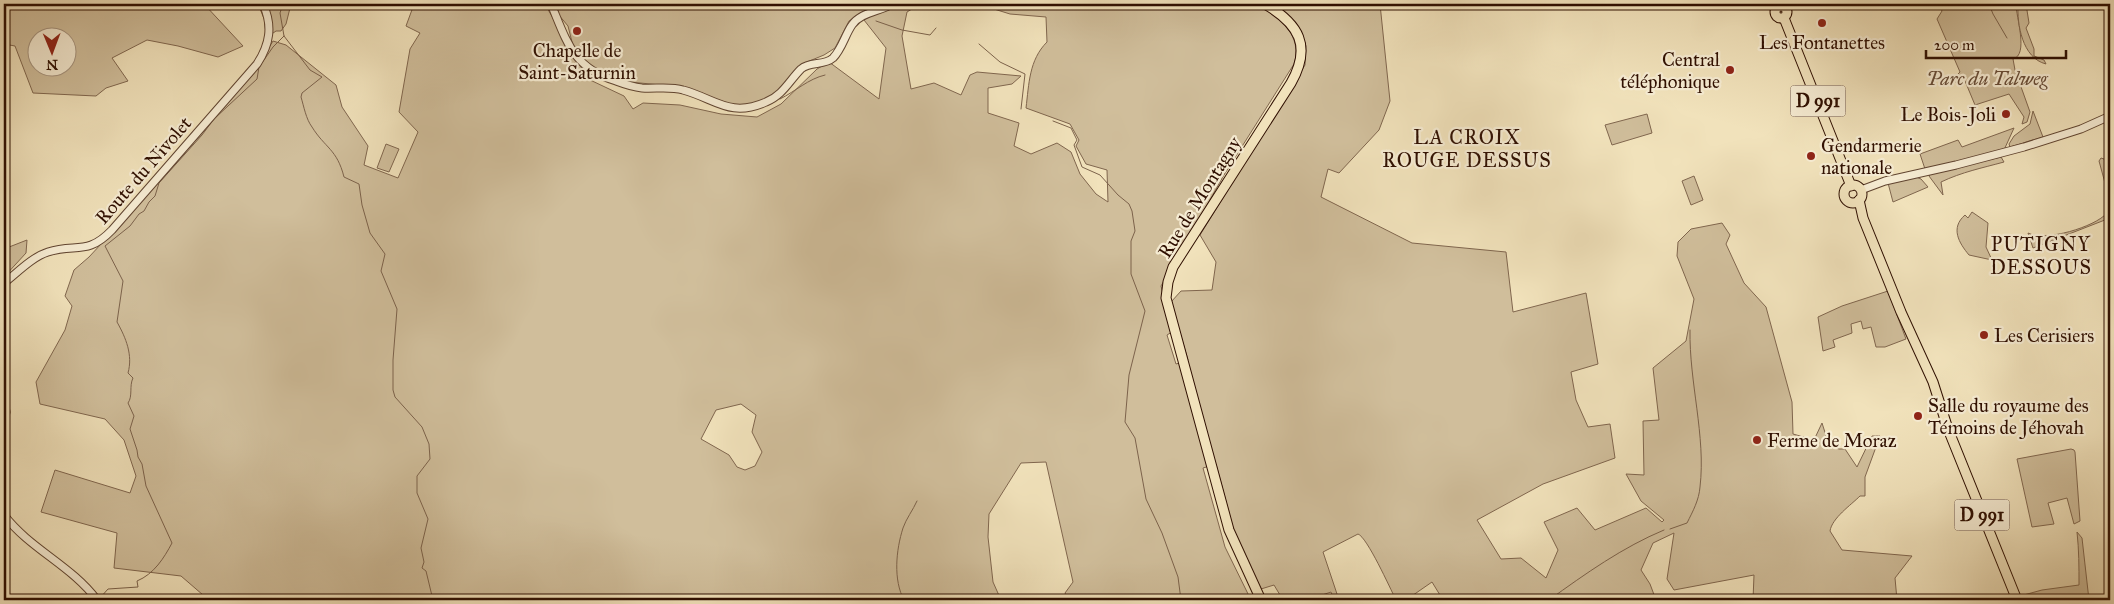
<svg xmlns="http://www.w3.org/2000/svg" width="2114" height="604" font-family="'IM FELL Great Primer',serif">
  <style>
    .green { fill: #d0be9b; stroke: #80664e; fill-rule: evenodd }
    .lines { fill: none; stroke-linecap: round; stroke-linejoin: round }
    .stream { stroke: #7c624b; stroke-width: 1 }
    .minor-casing { stroke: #604430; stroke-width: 9 }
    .major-casing { stroke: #2f0f01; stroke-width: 11 }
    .minor { stroke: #f6ecd3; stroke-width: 7 }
    .major { stroke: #f1e2bb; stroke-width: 9 }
    .poi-dot { fill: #8f2418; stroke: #f6ecd3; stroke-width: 2 }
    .labels { text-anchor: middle; stroke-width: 4.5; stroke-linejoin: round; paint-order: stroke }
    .shield { fill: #f6ecd3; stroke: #6b5140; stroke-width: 1 }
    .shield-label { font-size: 18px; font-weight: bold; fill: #2f0f01 }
    .poi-label { font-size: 19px; fill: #2f0f01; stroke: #f6ecd3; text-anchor: start }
    .park-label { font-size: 19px; font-style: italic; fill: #674c37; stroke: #f6ecd3 }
    .street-label { font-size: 19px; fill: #2f0f01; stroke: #f6ecd3 }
    .neighbourhood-label { font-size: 20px; letter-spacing: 1px; fill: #2f0f01; stroke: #f6ecd3 }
  </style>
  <rect width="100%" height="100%" fill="#f1e2bb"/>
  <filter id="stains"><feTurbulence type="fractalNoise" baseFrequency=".004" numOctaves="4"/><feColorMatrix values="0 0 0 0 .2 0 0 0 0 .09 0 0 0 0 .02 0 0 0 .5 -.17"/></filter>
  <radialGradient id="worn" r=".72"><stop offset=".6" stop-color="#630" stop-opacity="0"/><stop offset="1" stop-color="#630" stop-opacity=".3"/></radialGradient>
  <g class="green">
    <path d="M4 4H204L243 46 218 57 178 46 147 40 112 58 128 81 106 88 96 96 33 93 15 46 4 44ZM38 38H68V68H38Z"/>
    <polygon points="258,4 291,4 286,24 281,31 276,31 266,38 265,21"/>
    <path d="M400 4H546V6L588 79 624 96 633 109 643 103 680 105 721 114 757 117 781 104 817 69 829 62 879 99 886 48 864 20 894 4H920L907 12 902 36 911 89 934 83 961 95 970 75 977 72 1021 76 1012 84 988 88V113L1019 123 1014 146 1031 154 1057 143 1071 152 1080 174 1096 194 1108 202 1107 170 1086 164 1076 146 1079 140 1070 124 1026 108C1029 84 1029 60 1047 42L1046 17 1010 14 978 4H1259C1280 18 1303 36 1294 64L1224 175 1161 286 1172 332 1167 335 1176 364 1188 360 1171 302 1181 291 1212 290 1216 262 1200 235 1305 65 1306 46 1304 40 1270 4H1380L1390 101 1379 130 1339 173 1328 169 1321 197 1412 243 1506 252 1513 312 1586 293 1598 364 1571 372 1576 400 1588 427 1610 424 1615 458 1543 484 1477 520 1501 559 1521 558 1546 578 1558 550 1544 522 1577 508 1595 530 1646 508 1662 522 1664 520 1641 501 1626 474 1644 475 1643 421 1659 420 1653 368 1686 341 1694 299 1677 256 1678 242 1691 229 1722 223 1730 235 1726 244 1744 283 1766 307 1792 402 1793 434 1814 440 1822 423 1829 445 1839 449H1845L1857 467 1872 436H1880L1865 477V496H1860C1851 505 1832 518 1830 531L1842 550 1912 556 1895 578 1897 600H1753L1754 575 1674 590 1667 579 1674 533 1653 543 1641 570 1650 584 1656 600H1443L1432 582 1406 600H1396C1390 588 1367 537 1358 534L1323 552 1339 600H1334L1331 592 1307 600H1283L1274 585 1261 589 1236 539 1216 464 1203 468 1225 547 1251 600H1068L1065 593 1073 582 1046 462 1021 463 989 514 988 537 993 582 1001 600H206L203 595 181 576 114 568 117 533 41 512 55 470 130 493 136 476 124 440 105 419 40 404 36 382 65 330 72 306 65 296 74 270 89 257 176 163 241 87 254 71 273 41 286 45 336 85 342 107 368 146 364 165 398 178 418 132 399 112 410 49 420 33 406 26 413 7ZM741 404 756 415 752 432 762 452 755 466 745 470 737 467 729 455 701 439 716 410Z"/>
    <polygon points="552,4 880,4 860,13 849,21 835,48 824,55 802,64 786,84 770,97 750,106 733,105 681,87 630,82 597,70 582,58 573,46 568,26 553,8"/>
    <path d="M1939 4H2016C2016 17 2029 55 2013 59L2015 70 2030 112 2027 122 2022 124 2024 117 2009 94 1975 105 1965 81 1959 86 1953 79 1960 72 1937 19 1942 11Z"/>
    <path d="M2018 4H2026L2029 23 2026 28 2034 49V56L2044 60 2046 64C2022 58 2017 24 2018 4Z"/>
    <polygon points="2033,111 2043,137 2010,147 2009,144 2014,136 2030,124"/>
    <polygon points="1647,114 1652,133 1612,145 1605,125"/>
    <polygon points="2014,128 2004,150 1925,169 1920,154 1958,140 1962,147"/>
    <polygon points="386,144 399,149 389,172 377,168"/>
    <path d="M2001 157 2004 162C1982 168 1962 172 1941 182L1943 195 1929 176 1931 173Z"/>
    <path d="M2101 158 2104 159C2113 176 2110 200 2110 218L2033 248 2028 233C2045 242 2095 227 2107 213L2109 206 2108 194 2099 161Z"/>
    <polygon points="1694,176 1703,200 1691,205 1682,181"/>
    <polygon points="1916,177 1921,179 1928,187 1893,202 1888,183"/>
    <path d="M1972 212 1988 223 1986 247 1992 260 1969 255C1959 243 1950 228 1965 215L1968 218Z"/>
    <polygon points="27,240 26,253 4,277 4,249"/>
    <polygon points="1888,291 1906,339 1885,347 1876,347 1871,327 1863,329 1861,321 1851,324 1852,333 1833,340 1835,347 1823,351 1818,317 1842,306"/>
    <polygon points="2071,449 2074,450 2075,452 2080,521 2074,524 2067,498 2048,503 2054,524 2032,527 2017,459"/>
    <path d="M2077 532 2082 538 2089 600H2022L2020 596 2042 590 2079 585C2079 567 2079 550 2077 532Z"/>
  </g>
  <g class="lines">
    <g class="stream">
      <path d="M283 4 280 13 284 36 310 70 322 77 302 93 301 97C304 107 306 119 312 127 325 148 337 149 344 177L359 184 362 205 370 233 385 254 381 271 397 309 393 360V390L395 397 422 427 429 444 430 459 417 476V493L428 519 421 548 424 562 422 568 426 571 433 600"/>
      <polyline points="1989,4 1993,14 2007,38"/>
      <polyline points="876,21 902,30 930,35 936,28"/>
      <polyline points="979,44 1000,62 1025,74 1021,109"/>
      <path d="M780 99C796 91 808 79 825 75"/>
      <polyline points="1053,121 1071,128 1077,140 1074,145 1082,167 1100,175 1118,195 1129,204 1132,211 1135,231 1131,241 1131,274 1145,311 1129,375 1125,422 1135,438 1146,499 1162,533 1178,577 1181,600"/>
      <path d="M1670 529 1687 523C1693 511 1699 500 1700 487 1706 436 1689 382 1690 330"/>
      <path d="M100 598 108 589 138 587 137 581C154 574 164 558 172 543L146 486 142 464 138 457 137 450 130 429 134 416 128 403C133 396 129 386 133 378L128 373C133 355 126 338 117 322L123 281 105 246 130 226 139 214 144 211 149 202 155 196 159 183 202 135 214 119 257 79 259 67 273 47 284 36"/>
      <polyline points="6,599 25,600"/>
      <path d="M904 600C893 580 896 550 903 528 906 519 913 510 917 501"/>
      <path d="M1549 600C1585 574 1623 547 1664 530"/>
    </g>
    <defs>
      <g id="minor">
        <path d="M551 4C567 42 573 68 616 81 624 84 633 87 642 88 655 89 670 86 683 90 716 99 730 118 766 102 783 95 789 81 801 69 810 61 824 66 833 58 842 49 845 35 852 25 861 12 879 12 892 4"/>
        <polyline points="1861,190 1885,181 1956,165 2024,147 2081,129 2110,116"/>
        <path d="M4 283C17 273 32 257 48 252 76 243 87 256 112 230L257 64C270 44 273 26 263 4"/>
        <polyline points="4,401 6,412 4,421"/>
        <path d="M4 515C30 549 72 566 97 600"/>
      </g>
      <g id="major">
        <circle cx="1781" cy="12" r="6"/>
        <polyline points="1784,18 1851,186"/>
        <circle cx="1853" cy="194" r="9"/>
        <polyline points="1859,200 1863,218 1901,312 1933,382 1948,429 2017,600"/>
        <path d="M1261 600 1229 530 1166 298 1168 282 1173 267 1291 83C1312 46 1299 24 1265 4"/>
      </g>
    </defs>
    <use href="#minor" class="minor-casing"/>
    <use href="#major" class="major-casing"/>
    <use href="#minor" class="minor"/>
    <use href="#major" class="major"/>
  </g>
  <g class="poi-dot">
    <circle cx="1822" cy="23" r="5"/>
    <circle cx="577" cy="31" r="5"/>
    <circle cx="1730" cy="70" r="5"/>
    <circle cx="2006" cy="114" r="5"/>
    <circle cx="1811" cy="156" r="5"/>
    <circle cx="1984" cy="335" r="5"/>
    <circle cx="1918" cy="416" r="5"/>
    <circle cx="1757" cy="440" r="5"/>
  </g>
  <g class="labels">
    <g class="shield">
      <rect x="1790.5" y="85.5" width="55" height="31" rx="4"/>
      <rect x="1954.5" y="499.5" width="55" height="31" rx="4"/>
    </g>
    <g class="shield-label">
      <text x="1818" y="107">D 991</text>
      <text x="1982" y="521">D 991</text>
    </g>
    <g class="poi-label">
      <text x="1822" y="49" text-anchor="middle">Les Fontanettes</text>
      <text x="577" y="57" text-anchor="middle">Chapelle de<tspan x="577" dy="22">Saint-Saturnin</tspan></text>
      <text x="1720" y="66" text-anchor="end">Central<tspan x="1720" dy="22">téléphonique</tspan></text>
      <text x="1996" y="121" text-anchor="end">Le Bois-Joli</text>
      <text x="1821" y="152">Gendarmerie<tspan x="1821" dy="22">nationale</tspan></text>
      <text x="1994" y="342">Les Cerisiers</text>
      <text x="1928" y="412">Salle du royaume des<tspan x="1928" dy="22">Témoins de Jéhovah</tspan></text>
      <text x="1767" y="447">Ferme de Moraz</text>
    </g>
    <g class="park-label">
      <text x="1987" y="85">Parc du Talweg</text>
    </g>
    <g class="street-label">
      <text transform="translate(143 170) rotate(-49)" y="7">Route du Nivolet</text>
      <text transform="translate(1199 197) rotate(-58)" y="7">Rue de Montagny</text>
    </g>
    <g class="neighbourhood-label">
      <text x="1467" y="144">LA CROIX<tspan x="1467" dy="23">ROUGE DESSUS</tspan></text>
      <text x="2041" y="251">PUTIGNY<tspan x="2041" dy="23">DESSOUS</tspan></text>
    </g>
  </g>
  <rect width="2114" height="604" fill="none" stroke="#f1e2bb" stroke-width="20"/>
  <rect x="5" y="5" width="2104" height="594" fill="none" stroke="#2f0f01" stroke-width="2.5"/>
  <rect x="10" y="10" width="2094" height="584" fill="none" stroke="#2f0f01"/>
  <g transform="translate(52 52) rotate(179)"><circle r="24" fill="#f6ecd3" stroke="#a6947f"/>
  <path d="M0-4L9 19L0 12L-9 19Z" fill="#8f2418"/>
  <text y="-8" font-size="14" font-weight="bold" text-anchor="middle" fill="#2f0f01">N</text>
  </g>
  <path d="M1926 50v8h140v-8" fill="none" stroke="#2f0f01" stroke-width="2.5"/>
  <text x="1934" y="50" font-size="15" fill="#2f0f01" stroke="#f6ecd3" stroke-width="4" paint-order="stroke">200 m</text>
  <rect width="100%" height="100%" filter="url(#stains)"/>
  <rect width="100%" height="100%" fill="url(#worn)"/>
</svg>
